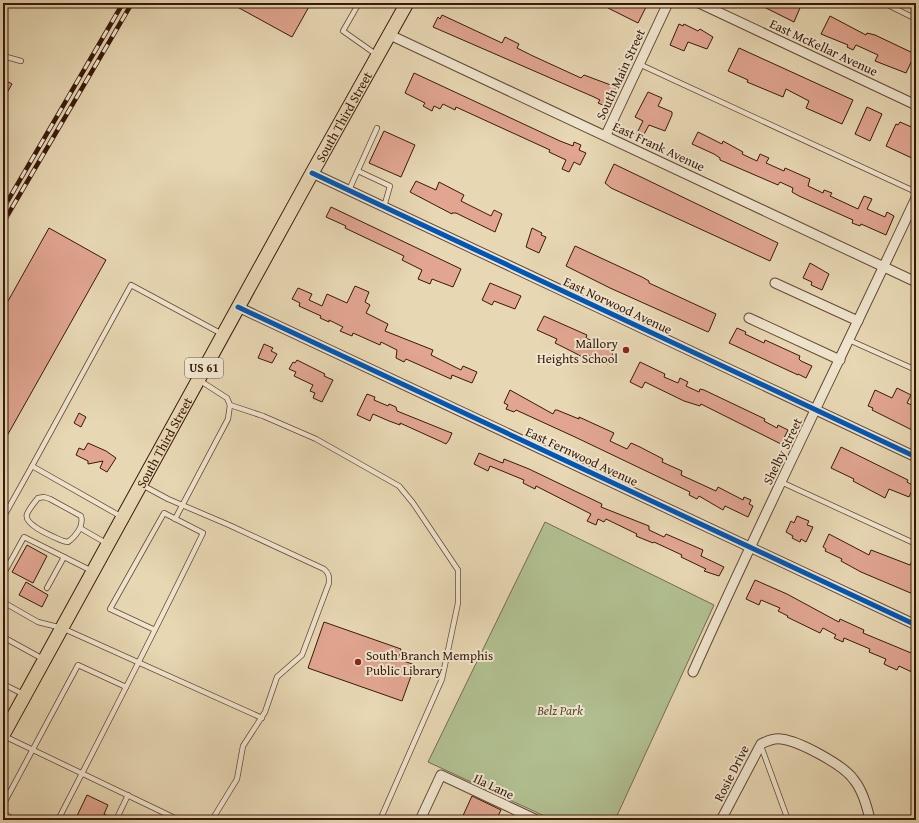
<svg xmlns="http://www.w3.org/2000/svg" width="919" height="823" font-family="'Gentium Book Plus',serif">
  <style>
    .green { fill: #b1bf90; stroke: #746c4d }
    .building { fill: #e1a590; stroke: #38190a }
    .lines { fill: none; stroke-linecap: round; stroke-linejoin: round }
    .lane-casing { stroke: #644834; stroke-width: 6 }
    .street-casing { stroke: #644834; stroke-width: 11 }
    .primary-casing { stroke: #38190a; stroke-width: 15 }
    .lane { stroke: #efe5ce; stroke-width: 4.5 }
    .street { stroke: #efe5ce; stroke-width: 9 }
    .primary { stroke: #e7d7b3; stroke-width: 13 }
    .rail-casing { stroke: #38190a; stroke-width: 4.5 }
    .rail { stroke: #efe5ce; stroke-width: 3; stroke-dasharray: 9; stroke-linecap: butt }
    .cycleway-casing { stroke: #efe5ce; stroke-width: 8 }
    .cycleway { stroke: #0057b8; stroke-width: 5 }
    .poi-dot { fill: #8f2418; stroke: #efe5ce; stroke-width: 1.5 }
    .labels { text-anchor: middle; stroke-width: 4; stroke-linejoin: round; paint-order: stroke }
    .shield { fill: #efe5ce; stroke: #6f5645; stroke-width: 1 }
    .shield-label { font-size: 12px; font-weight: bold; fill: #38190a }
    .street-label { font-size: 13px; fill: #38190a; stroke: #efe5ce }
    .poi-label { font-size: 13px; fill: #38190a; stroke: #efe5ce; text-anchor: end }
    .park-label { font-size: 13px; font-style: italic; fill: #5c4b32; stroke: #efe5ce }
  </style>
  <rect width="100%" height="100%" fill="#e7d7b3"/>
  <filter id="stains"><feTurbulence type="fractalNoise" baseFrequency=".005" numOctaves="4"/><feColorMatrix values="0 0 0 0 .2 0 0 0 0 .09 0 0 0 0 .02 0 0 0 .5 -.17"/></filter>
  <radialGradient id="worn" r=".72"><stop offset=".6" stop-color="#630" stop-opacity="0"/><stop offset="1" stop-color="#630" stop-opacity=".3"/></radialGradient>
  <polygon class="green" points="545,522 714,605 615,820 553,820 428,762"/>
  <g class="building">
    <polygon points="230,3 311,3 292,37"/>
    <polygon points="611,3 648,3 638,23 608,8"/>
    <polygon points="756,3 802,3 794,22"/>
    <polygon points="442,15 502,43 505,37 519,44 517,48 533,56 581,78 584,75 616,87 608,104 606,103 605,106 598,103 600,100 594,97 433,27 438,17 440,19"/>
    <polygon points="830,16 866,35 867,33 875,35 915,54 906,73 875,61 878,55 856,45 853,50 847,47 848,45 821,34"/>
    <polygon points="679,24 683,26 684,24 698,31 700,29 713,37 707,49 688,42 684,51 670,45"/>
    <polygon points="739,48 853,100 842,124 806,108 809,101 786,89 783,97 747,82 748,80 728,71"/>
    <polygon points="414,73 560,141 573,146 574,142 581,145 579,150 586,153 580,165 574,162 569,172 562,169 566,160 549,152 550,150 456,107 455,110 443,104 440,109 434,106 432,111 423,106 425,103 405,93"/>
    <polygon points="3,79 12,84 3,100"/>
    <polygon points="648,92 662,98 658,106 672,112 672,115 665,131 649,125 642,138 636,135 643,121 635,117"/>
    <polygon points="867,107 882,114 870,141 855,134"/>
    <polygon points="900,122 916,129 916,160 886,146 896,124 898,125"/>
    <polygon points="384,131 415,145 401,177 369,163"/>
    <polygon points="698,132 722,144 723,141 743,152 742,154 757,161 760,154 769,158 766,163 784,171 785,168 810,179 808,186 823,193 824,190 832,193 830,196 858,209 864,196 872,199 867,209 885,217 887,212 894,216 886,235 861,224 860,226 852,223 853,220 799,196 792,192 793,188 780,182 778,185 720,160 720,158 714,154 692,144"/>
    <polygon points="614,164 778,243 770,261 611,188 605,183"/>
    <polygon points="416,181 436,190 439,182 464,195 461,201 491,216 494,210 502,214 495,232 456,213 452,213 452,214 410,192"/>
    <polygon points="331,207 461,269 453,287 432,279 430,284 418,279 422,270 402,260 404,256 345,228 346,226 326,217"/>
    <polygon points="49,228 106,260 3,443 3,310"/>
    <polygon points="532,228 542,233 541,235 546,237 539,253 526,247"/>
    <polygon points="575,246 642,277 649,281 649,283 716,314 709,331 708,332 610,288 566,266"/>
    <polygon points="810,263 829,274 822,290 811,285 812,282 803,278"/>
    <polygon points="490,283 521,296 515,309 494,301 492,305 482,300"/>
    <polygon points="355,286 369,292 365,302 370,305 366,313 388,324 385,331 433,350 431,355 461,370 463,366 477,372 472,383 452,375 451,379 406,359 404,362 396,358 397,350 381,342 380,345 353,333 352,336 340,331 343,327 329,320 329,322 320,318 321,316 299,306 300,303 292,299 298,288 312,294 309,300 322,306 327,294 347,303"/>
    <polygon points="544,316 587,335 586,338 599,344 602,345 603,343 611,347 610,349 614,351 608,364 586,354 584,358 575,353 555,343 557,339 537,330"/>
    <polygon points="737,328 746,332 745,334 764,343 765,340 800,356 799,359 801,361 812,366 806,378 798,374 798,375 729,343"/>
    <polygon points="264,344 273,348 271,351 277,354 272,363 258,358"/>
    <polygon points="297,360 325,374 324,376 333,380 322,402 313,398 315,393 310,391 313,385 294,376 296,372 289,369 293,362 295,363"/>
    <polygon points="640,362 665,374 664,377 678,383 680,378 688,382 686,386 699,392 700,389 704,390 765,419 764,421 777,428 778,425 788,430 781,444 701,404 700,406 684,401 645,382 642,388 630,382"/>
    <polygon points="897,388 911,395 907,403 916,407 916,432 872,410 873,408 868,406 875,390 892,398"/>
    <polygon points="510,390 553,414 555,410 557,410 579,419 579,417 614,433 610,441 627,449 631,443 640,447 663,459 662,462 682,471 681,475 716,491 718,487 743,500 744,497 751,500 749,504 753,506 748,517 725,506 723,510 699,496 697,499 689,495 690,492 575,437 516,410 514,412 506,409 508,405 504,403"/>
    <polygon points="367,394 375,397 374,400 388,406 389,404 396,407 397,411 449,432 452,433 449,440 446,444 442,442 400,423 400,425 389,421 373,414 370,421 357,415"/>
    <polygon points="79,413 86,417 81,427 74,423"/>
    <polygon points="88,443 106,451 116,458 107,472 100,468 103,461 88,464 88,461 76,455 79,448 84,450"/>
    <polygon points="841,447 908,480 907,482 914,486 909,497 889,489 885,498 853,481 854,479 831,468"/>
    <polygon points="479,453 500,462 503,463 504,459 529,469 602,504 601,507 649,526 649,530 664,537 666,534 703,550 701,556 724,567 719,576 704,571 706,569 681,557 682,555 654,542 653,543 636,536 637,534 606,519 604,522 598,519 596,525 587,521 591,514 536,486 535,489 523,483 524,480 490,466 488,471 474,464"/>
    <polygon points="797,516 809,521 807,525 813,527 806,542 801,539 800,542 792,538 793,536 786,532 791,521 794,523"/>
    <polygon points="829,534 869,555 871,550 910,565 916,553 916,588 913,594 861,572 841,561 842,559 825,551 826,549 823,547"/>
    <polygon points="27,545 47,556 33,583 12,572"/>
    <polygon points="755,580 787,594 835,620 839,622 840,619 864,630 863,633 916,655 916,674 899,666 897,670 888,666 884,664 886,659 869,652 870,649 844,638 843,642 834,638 836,635 823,628 820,633 787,617 788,616 778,611 780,608 761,600 759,605 746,599"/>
    <polygon points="26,582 48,595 42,607 19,595"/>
    <polygon points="324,622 401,649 398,659 415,665 402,701 308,668"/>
    <polygon points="87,795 108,805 104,814 113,818 112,820 75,820"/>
    <polygon points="472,796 501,810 496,820 461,820"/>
  </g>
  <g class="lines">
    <defs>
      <g id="lane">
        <polyline points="359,3 343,31 377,55"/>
        <polyline points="884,3 916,19"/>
        <polyline points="3,56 21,61"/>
        <polyline points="639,64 916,192"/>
        <polyline points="358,171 390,186 384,207"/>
        <polyline points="349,190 377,128"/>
        <polyline points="849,340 916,370"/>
        <polyline points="230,405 263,416 316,439 399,486 413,503 458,570 458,603 442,679 380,820"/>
        <polyline points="32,466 131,285 222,334"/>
        <polyline points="781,482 916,544"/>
        <path d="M142 485 168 499 229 525 324 569C329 573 329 576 329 583L302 655 277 677 265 712 243 746 237 779 212 820"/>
        <path d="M44 497 50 499 81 516C84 526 76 536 68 542L63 541C54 537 23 525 27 514 29 509 34 503 38 498Z"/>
        <polyline points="3,518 32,466 122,517"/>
        <polyline points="175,519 228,419 230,405 227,398 199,380"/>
        <polyline points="80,528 106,543"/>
        <polyline points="3,575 24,537 92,571"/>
        <polyline points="47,588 64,557"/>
        <polyline points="3,602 38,622 62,628 262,718"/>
        <polyline points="3,637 43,659"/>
        <polyline points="3,684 25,695"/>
        <polyline points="4,736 179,820"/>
        <polyline points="761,746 788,820"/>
        <polyline points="3,805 78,665 126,687"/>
        <polyline points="3,813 15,820"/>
        <path d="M58 820C107 725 156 629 203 533L164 513 110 609 155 630"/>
        <polyline points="116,820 128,795"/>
      </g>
      <g id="street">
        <polyline points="699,3 916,105"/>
        <polyline points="390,35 916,282"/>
        <polyline points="606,135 668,3"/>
        <polyline points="312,173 916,457"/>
        <polyline points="775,283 858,321"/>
        <polyline points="238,307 916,625"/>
        <polyline points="749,318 840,360"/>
        <path d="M693 672C764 513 842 356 916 198"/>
        <polyline points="420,820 441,775 537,820"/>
        <path d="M721 820 761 744C767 741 774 738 781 739 799 741 844 765 854 780 863 791 867 806 870 820"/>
      </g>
      <g id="primary">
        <path id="s1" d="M3 735 312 173 407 3"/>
      </g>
    </defs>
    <use href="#lane" class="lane-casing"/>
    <use href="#street" class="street-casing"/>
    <use href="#primary" class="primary-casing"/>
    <use href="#lane" class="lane"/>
    <use href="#street" class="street"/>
    <use href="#primary" class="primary"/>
    <defs>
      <g id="rail">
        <polyline points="3,209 123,3"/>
        <polyline points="3,223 132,3"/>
      </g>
    </defs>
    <use href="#rail" class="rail-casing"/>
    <use href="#rail" class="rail"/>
    <defs>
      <g id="cycleway">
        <polyline points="312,173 916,457"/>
        <polyline points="238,307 916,625"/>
      </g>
    </defs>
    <use href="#cycleway" class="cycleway-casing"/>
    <use href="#cycleway" class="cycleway"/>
  </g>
  <g class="poi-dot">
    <circle cx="626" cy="350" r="4"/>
    <circle cx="358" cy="662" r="4"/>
  </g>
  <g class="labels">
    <rect class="shield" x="185" y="358" width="38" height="20" rx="3"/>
    <g class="shield-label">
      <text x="204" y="372">US 61</text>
    </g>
    <g class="street-label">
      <text transform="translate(824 47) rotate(25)" y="5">East McKellar Avenue</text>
      <text transform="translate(620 74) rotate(-65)" y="5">South Main Street</text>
      <text dy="5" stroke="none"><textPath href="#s1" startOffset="706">South Third Street</textPath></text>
      <text transform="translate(659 146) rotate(25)" y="5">East Frank Avenue</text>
      <text transform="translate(618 305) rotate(25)" y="5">East Norwood Avenue</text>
      <text dy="5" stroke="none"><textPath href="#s1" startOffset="334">South Third Street</textPath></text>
      <text transform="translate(782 451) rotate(-64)" y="5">Shelby Street</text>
      <text transform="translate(582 456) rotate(25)" y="5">East Fernwood Avenue</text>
      <text transform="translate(731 773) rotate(-63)" y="5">Rosie Drive</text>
      <text transform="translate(494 786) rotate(25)" y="5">Ila Lane</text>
    </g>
    <g class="poi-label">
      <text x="618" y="348">Mallory<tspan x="618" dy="15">Heights School</tspan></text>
      <text x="366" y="660" text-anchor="start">South Branch Memphis<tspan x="366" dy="15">Public Library</tspan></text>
    </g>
    <g class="park-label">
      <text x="560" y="715">Belz Park</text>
    </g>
  </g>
  <rect width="919" height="823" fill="none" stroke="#e7d7b3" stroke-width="16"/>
  <rect x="4" y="4" width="911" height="815" fill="none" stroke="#38190a" stroke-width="2"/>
  <rect x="8" y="8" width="903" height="807" fill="none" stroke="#38190a"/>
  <rect width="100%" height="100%" filter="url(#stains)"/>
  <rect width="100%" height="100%" fill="url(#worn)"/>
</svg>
